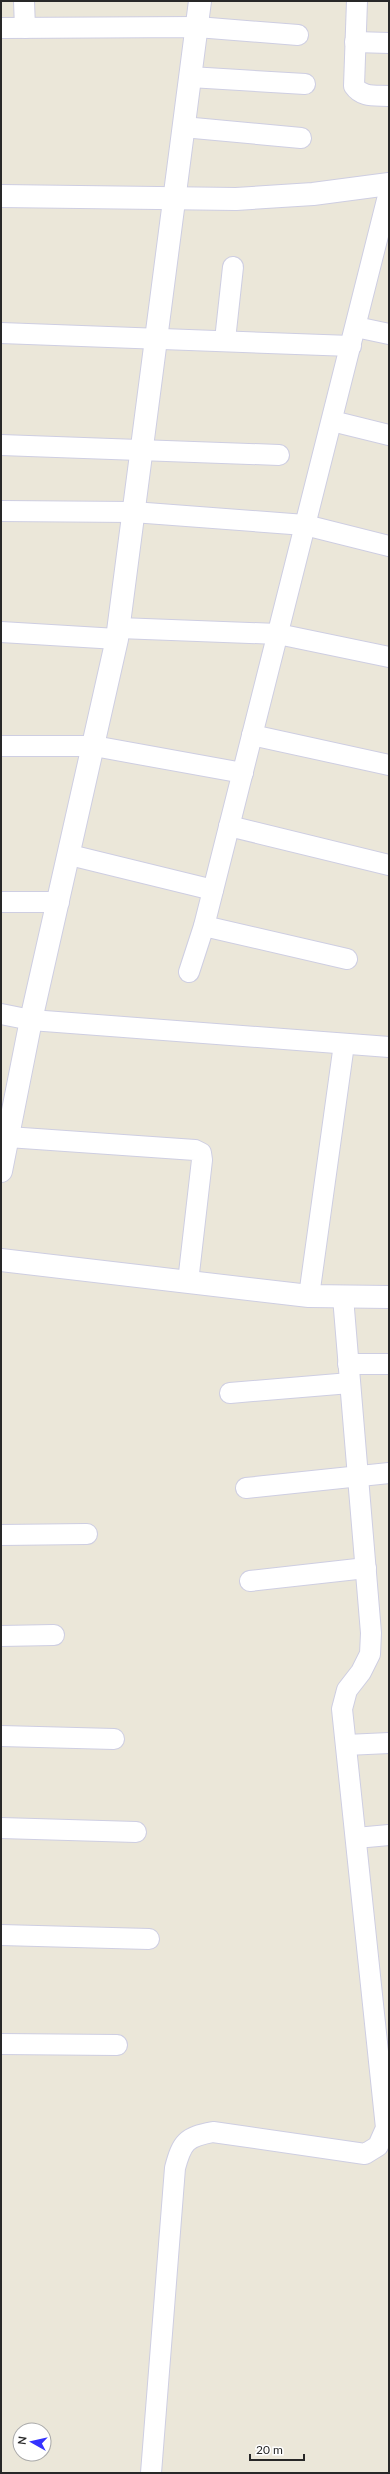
<svg xmlns="http://www.w3.org/2000/svg" width="390" height="2474" font-family="Lato,sans-serif">
  <style>
    .lines { fill: none; stroke-linecap: round; stroke-linejoin: round }
    .street-casing { stroke: #cecee2; stroke-width: 22 }
    .secondary-casing { stroke: #cecee2; stroke-width: 24 }
    .street { stroke: #fff; stroke-width: 20 }
    .secondary { stroke: #fff; stroke-width: 22 }
  </style>
  <rect width="100%" height="100%" fill="#ebe7d9"/>
  <g class="lines">
    <defs>
      <g id="street">
        <polyline points="24,1 25,28"/>
        <path d="M357 1 354 86C362 98 376 95 389 96"/>
        <polyline points="1,28 197,27 298,35"/>
        <polyline points="355,42 389,43"/>
        <polyline points="190,77 305,84"/>
        <polyline points="183,127 301,138"/>
        <polyline points="356,327 389,334"/>
        <polyline points="1,333 351,346"/>
        <polyline points="225,340 233,267"/>
        <polyline points="332,421 389,435"/>
        <polyline points="1,445 279,455"/>
        <polyline points="1,511 133,512 305,525 389,546"/>
        <polyline points="119,628 278,634 389,657"/>
        <polyline points="1,632 117,639"/>
        <polyline points="252,735 389,765"/>
        <polyline points="1,746 94,746 243,773"/>
        <polyline points="229,826 389,865"/>
        <polyline points="70,855 213,890"/>
        <polyline points="1,902 59,902"/>
        <polyline points="204,926 347,959"/>
        <polyline points="189,972 204,926 389,192"/>
        <polyline points="1,1014 31,1020 389,1047"/>
        <polyline points="8,1137 195,1150 201,1153 202,1160 188,1282"/>
        <polyline points="309,1296 344,1044"/>
        <polyline points="348,1364 389,1364"/>
        <polyline points="230,1393 350,1383"/>
        <polyline points="246,1488 389,1473"/>
        <polyline points="1,1535 87,1534"/>
        <polyline points="250,1581 366,1568"/>
        <polyline points="1,1636 54,1635"/>
        <polyline points="1,1736 114,1739"/>
        <polyline points="346,1745 389,1743"/>
        <polyline points="1,1828 136,1832"/>
        <polyline points="356,1838 389,1835"/>
        <polyline points="1,1935 149,1939"/>
        <polyline points="1,2044 117,2045"/>
        <path d="M151 2473 175 2168C182 2142 186 2137 213 2132L365 2154 378 2146 386 2128 342 1709 347 1690 361 1672 370 1654 371 1633 343 1297"/>
      </g>
      <g id="secondary">
        <polyline points="1,196 236,199 313,194 389,184"/>
        <polyline points="1,1171 31,1020 117,639 200,1"/>
        <polyline points="1,1260 309,1296 389,1297"/>
      </g>
    </defs>
    <use href="#street" class="street-casing"/>
    <use href="#secondary" class="secondary-casing"/>
    <use href="#street" class="street"/>
    <use href="#secondary" class="secondary"/>
  </g>
  <rect width="390" height="2474" fill="none" stroke="#282828" stroke-width="4"/>
  <g transform="translate(32 2442) rotate(278)"><circle r="19" fill="#ffffff" stroke="#a9a9a9"/>
  <path d="M0-3L7 15L0 10L-7 15Z" fill="#3432ff"/>
  <text y="-6" font-size="11" font-weight="bold" text-anchor="middle" fill="#282828">N</text>
  </g>
  <path d="M250 2454v6h54v-6" fill="none" stroke="#282828" stroke-width="2"/>
  <text x="256" y="2454" font-size="12" fill="#282828" stroke="#ffffff" stroke-width="3" paint-order="stroke">20 m</text>
</svg>
